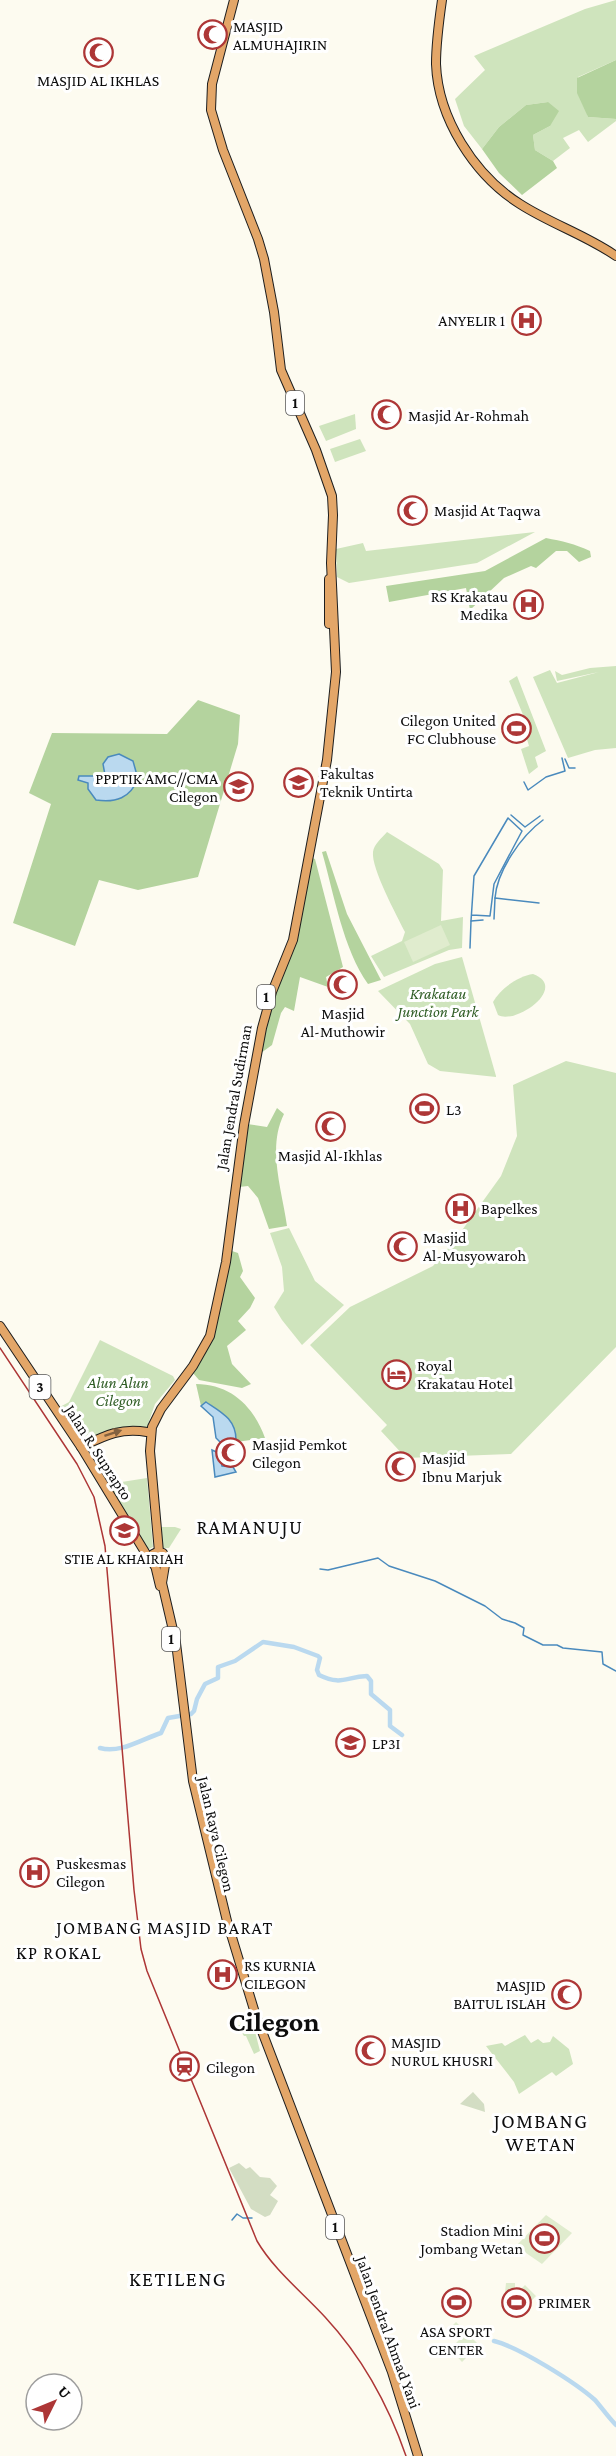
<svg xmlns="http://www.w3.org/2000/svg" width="616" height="2456" font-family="'Crimson Pro',serif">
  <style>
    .green { fill: #cfe4bd }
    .forest { fill: #b4d39e }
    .cemetery { fill: #d3ddc3 }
    .pitch { fill: #e0ecce }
    .water { fill: #bad9ef; stroke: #4a8abd; stroke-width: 1.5 }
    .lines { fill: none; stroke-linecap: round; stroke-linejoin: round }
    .stream { stroke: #4a8abd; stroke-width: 1.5 }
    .river { stroke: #bad9ef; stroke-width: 4.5 }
    .highway-casing { stroke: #1e1e1e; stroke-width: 10 }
    .highway { stroke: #e3a668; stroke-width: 8 }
    .rail { stroke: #ad3636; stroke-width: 1.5 }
    .oneway { fill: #83613f }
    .labels { text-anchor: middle; stroke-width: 6; stroke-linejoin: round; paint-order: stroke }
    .shield { fill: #fff; stroke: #565656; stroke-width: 1.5 }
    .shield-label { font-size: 15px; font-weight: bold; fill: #0d0d0d }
    .poi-label { font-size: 16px; fill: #0d0d0d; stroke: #fff; text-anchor: start }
    .park-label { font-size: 16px; font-style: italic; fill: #2f5d25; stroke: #fff }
    .street-label { font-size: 16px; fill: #0d0d0d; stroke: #fff }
    .neighbourhood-label { font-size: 18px; letter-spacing: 1.5px; fill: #0d0d0d; stroke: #fff }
    .quarter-label { font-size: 20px; letter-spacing: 1.5px; fill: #0d0d0d; stroke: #fff }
    .town-label { font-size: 28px; font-weight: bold; fill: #0d0d0d; stroke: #fff }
  </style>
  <rect width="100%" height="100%" fill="#fdfbf0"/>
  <g class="green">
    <polygon points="616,0 616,60 578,77 588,117 616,119 616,121 588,142 579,130 563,138 570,148 553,161 535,150 533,135 550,126 548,102 526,105 499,127 482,149 464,126 455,99 485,70 474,56 585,9"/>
    <polygon points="355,414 356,429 326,441 319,426"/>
    <polygon points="360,439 366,451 335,462 330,449"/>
    <polygon points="535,532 477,563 349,583 337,577 336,549 363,543 366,551"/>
    <polygon points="616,666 616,748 595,750 568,758 533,677 550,670 557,683 599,672 557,681 555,671 562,675 590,668"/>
    <polygon points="517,676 546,751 535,757 538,767 529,774 521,749 529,746 526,736 531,734 509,681"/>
    <path d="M387 832 439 864 443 870 441 921 463 917 462 948 449 950 384 977 371 956 402 941 405 932C397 916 371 868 373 852 374 844 382 838 387 832Z"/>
    <polygon points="462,957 496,1076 496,1077 440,1071 428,1064 410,1024 378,991 435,964"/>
    <path d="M533 974C569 987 516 1025 498 1015L493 1002C500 989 518 976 533 974Z"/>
    <polygon points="566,1061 616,1073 616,1347 511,1454 406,1458 381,1431 387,1425 310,1345 350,1307 433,1266 455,1240 501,1176 517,1136 513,1085"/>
    <polygon points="289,1228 315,1281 344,1305 302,1345 282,1320 274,1307 284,1291 282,1267 270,1233"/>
    <path d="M100 1340 173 1376 175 1380 155 1404 146 1430C120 1425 104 1433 82 1444L58 1408 69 1402Z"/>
    <polygon points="147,1478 153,1547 147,1550 109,1484"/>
    <polygon points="161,1527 175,1527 181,1529 169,1548 163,1548"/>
    <polygon points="252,2020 260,2051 254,2054 246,2036 244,2036 237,2026"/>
    <polygon points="525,2035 531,2043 538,2039 543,2043 550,2042 553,2036 569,2049 573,2064 556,2076 552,2072 519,2094 514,2082 486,2046 502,2043 505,2046"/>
  </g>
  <g class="forest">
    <polygon points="616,60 616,119 588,117 577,93 577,78"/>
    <polygon points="548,102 559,111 550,126 533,135 535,150 553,161 557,168 522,195 499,173 482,149 499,127 526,105"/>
    <path d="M546 538C562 541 575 544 590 551L591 557 579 562 567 551H556L536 568 531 566 504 578 470 610 466 588 389 602 386 586 485 571Z"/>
    <polygon points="198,700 240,715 238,744 198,877 138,890 99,880 75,946 13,923 51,804 29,793 52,733 167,734"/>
    <path d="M326 851 347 914 381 980 368 984C343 949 334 894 322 852Z"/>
    <polygon points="310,857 315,859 343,967 326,977 328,987 300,977 294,1011 285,1007 281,1013 272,1045 261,1053 273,999 298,938"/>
    <path d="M277 1108 284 1114C267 1148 282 1190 287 1226L269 1229 258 1198 248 1186 239 1187 247 1124 267 1127Z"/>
    <path d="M229 1250 238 1253 243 1271 240 1277 255 1298 250 1308 238 1321 246 1330 227 1346 232 1364 251 1384 242 1388 199 1380 193 1373C220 1336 222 1294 229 1250Z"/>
    <path d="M196 1384C231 1384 254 1407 265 1438L236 1442C234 1420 223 1413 206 1402L201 1406Z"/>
  </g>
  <g class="cemetery">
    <polygon points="473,2092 484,2104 485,2112 460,2104"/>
    <polygon points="239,2163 246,2169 250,2167 260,2177 270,2178 277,2186 270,2195 278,2201 270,2215 265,2217 251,2209 229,2168"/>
  </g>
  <g class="pitch">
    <polygon points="441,925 450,945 413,962 404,942"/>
    <polygon points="546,2215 572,2233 542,2264 516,2246"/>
    <polygon points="506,2283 515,2283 515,2295 525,2285 536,2296 517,2316 513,2312 503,2311"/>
    <polygon points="456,2322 479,2345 462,2362 450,2349 459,2340 449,2329"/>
  </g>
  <g class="water">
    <path d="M119 754 133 761 138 779C130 798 116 803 96 800L88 789V783L78 780 79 776H96L101 779 105 775 103 764 108 757Z"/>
    <path d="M206 1402C221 1412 236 1419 236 1440L220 1442 216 1438 213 1417 201 1406Z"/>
    <polygon points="212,1450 219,1453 222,1466 233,1467 236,1472 215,1477"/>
  </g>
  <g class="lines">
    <g class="stream">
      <polyline points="565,759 569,768 575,768"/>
      <polyline points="524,782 528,790 546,777 565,771 562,758"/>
      <polyline points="511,815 525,827 540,816"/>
      <path d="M495 898C497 871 521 836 543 820"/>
      <polyline points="494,919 495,898 539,903"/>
      <polyline points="471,921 474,876 508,818 522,831 494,884 490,916 472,915"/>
      <polyline points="470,948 471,921 483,920"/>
      <polyline points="320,1569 328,1570 378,1558 389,1566 435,1581 485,1606 502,1619 515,1623 524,1628 523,1635 543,1645 557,1645 563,1648 602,1652 603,1664 616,1671"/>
      <polyline points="232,2220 237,2214 243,2218 252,2218"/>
    </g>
    <g class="river">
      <path d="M100 1748C120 1754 142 1739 161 1733L168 1718 191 1714 194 1711 197 1699 205 1684 218 1678V1667L235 1661 263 1642 294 1647 318 1656 320 1658 317 1670 319 1675C342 1686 345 1677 367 1676L371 1681V1694L390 1710V1726L402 1735"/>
      <path d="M494 2341C519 2347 576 2383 595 2400 602 2408 608 2417 616 2425"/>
    </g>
    <defs>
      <g id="highway">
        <path d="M442 0C439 21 436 42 436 64 438 118 474 175 520 204 551 224 586 235 616 256"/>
        <polyline points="329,579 329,624"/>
        <polyline points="0,1326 81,1447 151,1562"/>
        <path d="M81 1447C104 1436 121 1427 147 1432"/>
        <polyline points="159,1552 150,1451 152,1427 161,1409 193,1366 210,1336 226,1262 244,1125 262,1028 272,992 293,940 313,834 327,760 336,672 331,563 333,515 332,496 316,450 281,370 274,312 264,259 258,239 223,150 211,110 212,84 234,0"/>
        <polyline points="154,1565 151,1559 153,1554 157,1552 163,1553 166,1559 162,1583 176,1643 193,1781 227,1921 255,2013 392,2372 418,2456"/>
        <polyline points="155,1565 160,1586"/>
      </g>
    </defs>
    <use href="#highway" class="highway-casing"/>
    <use href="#highway" class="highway"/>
    <path class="rail" d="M0 1348 77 1464 94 1497 105 1546 134 1890 141 1949 147 1971 257 2241C274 2270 302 2292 325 2317 362 2357 388 2404 406 2456"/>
  </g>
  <defs><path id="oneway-solid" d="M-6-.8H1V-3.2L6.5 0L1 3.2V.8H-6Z" transform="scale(1.5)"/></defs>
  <use class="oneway" href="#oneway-solid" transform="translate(113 1433) rotate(-18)"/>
  <defs>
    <symbol id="mosque-ring" viewBox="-11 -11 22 22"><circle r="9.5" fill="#fff" stroke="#ad3636" stroke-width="1.5"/><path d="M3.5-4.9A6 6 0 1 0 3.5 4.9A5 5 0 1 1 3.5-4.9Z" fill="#ad3636"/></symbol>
    <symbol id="hospital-ring" viewBox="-11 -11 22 22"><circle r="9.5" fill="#fff" stroke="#ad3636" stroke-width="1.5"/><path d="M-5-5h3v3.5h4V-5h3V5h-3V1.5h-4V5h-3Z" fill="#ad3636"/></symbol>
    <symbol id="stadium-ring" viewBox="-11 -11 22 22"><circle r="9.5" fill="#fff" stroke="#ad3636" stroke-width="1.5"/><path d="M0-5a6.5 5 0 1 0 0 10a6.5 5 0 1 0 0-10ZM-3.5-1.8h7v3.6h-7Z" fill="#ad3636"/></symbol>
    <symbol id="university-ring" viewBox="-11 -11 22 22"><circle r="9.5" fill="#fff" stroke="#ad3636" stroke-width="1.5"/><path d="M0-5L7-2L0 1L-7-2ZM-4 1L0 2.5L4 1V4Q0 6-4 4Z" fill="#ad3636"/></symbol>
    <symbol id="hotel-ring" viewBox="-11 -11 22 22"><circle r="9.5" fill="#fff" stroke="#ad3636" stroke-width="1.5"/><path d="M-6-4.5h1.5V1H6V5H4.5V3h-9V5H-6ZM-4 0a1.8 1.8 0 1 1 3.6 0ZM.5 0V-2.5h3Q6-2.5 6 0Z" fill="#ad3636"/></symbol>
    <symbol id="station-ring" viewBox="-11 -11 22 22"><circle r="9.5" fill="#fff" stroke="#ad3636" stroke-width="1.5"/><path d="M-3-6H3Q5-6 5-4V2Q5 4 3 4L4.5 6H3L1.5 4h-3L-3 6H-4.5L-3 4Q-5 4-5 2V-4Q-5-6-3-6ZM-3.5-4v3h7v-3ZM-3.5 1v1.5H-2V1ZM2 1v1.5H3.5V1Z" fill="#ad3636"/></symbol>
  </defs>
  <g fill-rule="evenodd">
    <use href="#mosque-ring" x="196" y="18" width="33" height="33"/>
    <use href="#mosque-ring" x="82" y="36" width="33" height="33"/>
    <use href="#hospital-ring" x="510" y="304" width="33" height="33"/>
    <use href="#mosque-ring" x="370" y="398" width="33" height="33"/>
    <use href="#mosque-ring" x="396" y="494" width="33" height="33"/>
    <use href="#hospital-ring" x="512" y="588" width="33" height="33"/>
    <use href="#stadium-ring" x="500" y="712" width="33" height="33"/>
    <use href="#university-ring" x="282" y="766" width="33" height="33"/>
    <use href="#university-ring" x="222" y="770" width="33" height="33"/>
    <use href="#mosque-ring" x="326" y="968" width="33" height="33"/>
    <use href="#stadium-ring" x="408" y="1092" width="33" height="33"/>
    <use href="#mosque-ring" x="314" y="1110" width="33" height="33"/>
    <use href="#hospital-ring" x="444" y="1192" width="33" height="33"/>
    <use href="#mosque-ring" x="386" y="1230" width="33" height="33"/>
    <use href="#hotel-ring" x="380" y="1358" width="33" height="33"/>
    <use href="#mosque-ring" x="214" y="1436" width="33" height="33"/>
    <use href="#mosque-ring" x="384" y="1450" width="33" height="33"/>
    <use href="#university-ring" x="108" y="1514" width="33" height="33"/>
    <use href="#university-ring" x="334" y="1726" width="33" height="33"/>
    <use href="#hospital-ring" x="18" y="1856" width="33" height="33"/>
    <use href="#hospital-ring" x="206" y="1958" width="33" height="33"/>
    <use href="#mosque-ring" x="550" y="1978" width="33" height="33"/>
    <use href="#mosque-ring" x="354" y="2034" width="33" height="33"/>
    <use href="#station-ring" x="168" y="2050" width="33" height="33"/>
    <use href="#stadium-ring" x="528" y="2222" width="33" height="33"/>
    <use href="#stadium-ring" x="500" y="2286" width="33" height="33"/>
    <use href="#stadium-ring" x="440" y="2286" width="33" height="33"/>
  </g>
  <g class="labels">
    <g class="shield">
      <rect x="286" y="391" width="18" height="24" rx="4.5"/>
      <rect x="257" y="985" width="18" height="24" rx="4.5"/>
      <rect x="29.5" y="1375" width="21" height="24" rx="4.5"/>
      <rect x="162" y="1627" width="18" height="24" rx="4.5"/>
      <rect x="326" y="2215" width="18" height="24" rx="4.5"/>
    </g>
    <g class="shield-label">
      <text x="295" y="408">1</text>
      <text x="266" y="1002">1</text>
      <text x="40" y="1392">3</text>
      <text x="171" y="1644">1</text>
      <text x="335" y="2232">1</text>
    </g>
    <g class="poi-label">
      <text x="233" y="32">MASJID<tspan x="233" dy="18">ALMUHAJIRIN</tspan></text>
      <text x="98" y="86" text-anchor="middle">MASJID AL IKHLAS</text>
      <text x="505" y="326" text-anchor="end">ANYELIR 1</text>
      <text x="408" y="421">Masjid Ar-Rohmah</text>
      <text x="434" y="516">Masjid At Taqwa</text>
      <text x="508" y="602" text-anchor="end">RS Krakatau<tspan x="508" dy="18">Medika</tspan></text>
      <text x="496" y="726" text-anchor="end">Cilegon United<tspan x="496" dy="18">FC Clubhouse</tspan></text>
      <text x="320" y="779">Fakultas<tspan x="320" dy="18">Teknik Untirta</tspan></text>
      <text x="218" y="784" text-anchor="end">PPPTIK AMC//CMA<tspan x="218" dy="18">Cilegon</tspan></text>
      <text x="343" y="1019" text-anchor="middle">Masjid<tspan x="343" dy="18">Al-Muthowir</tspan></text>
      <text x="446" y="1115">L3</text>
      <text x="330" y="1161" text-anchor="middle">Masjid Al-Ikhlas</text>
      <text x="481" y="1214">Bapelkes</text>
      <text x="423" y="1243">Masjid<tspan x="423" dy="18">Al-Musyowaroh</tspan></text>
      <text x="417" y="1371">Royal<tspan x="417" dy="18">Krakatau Hotel</tspan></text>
      <text x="252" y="1450">Masjid Pemkot<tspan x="252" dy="18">Cilegon</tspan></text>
      <text x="422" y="1464">Masjid<tspan x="422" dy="18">Ibnu Marjuk</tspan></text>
      <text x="124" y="1564" text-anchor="middle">STIE AL KHAIRIAH</text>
      <text x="372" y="1749">LP3I</text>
      <text x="56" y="1869">Puskesmas<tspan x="56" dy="18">Cilegon</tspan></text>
      <text x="244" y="1971">RS KURNIA<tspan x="244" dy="18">CILEGON</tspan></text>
      <text x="546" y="1991" text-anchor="end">MASJID<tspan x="546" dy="18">BAITUL ISLAH</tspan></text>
      <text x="391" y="2048">MASJID<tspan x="391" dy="18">NURUL KHUSRI</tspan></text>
      <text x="206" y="2073">Cilegon</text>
      <text x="523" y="2236" text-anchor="end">Stadion Mini<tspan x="523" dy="18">Jombang Wetan</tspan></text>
      <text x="538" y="2308">PRIMER</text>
      <text x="456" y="2337" text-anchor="middle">ASA SPORT<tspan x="456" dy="18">CENTER</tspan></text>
    </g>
    <g class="park-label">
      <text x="438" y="999">Krakatau<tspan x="438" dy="18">Junction Park</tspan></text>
      <text x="118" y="1388">Alun Alun<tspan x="118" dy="18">Cilegon</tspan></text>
    </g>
    <g class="street-label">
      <text transform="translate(233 1097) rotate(-80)" y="6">Jalan Jendral Sudirman</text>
      <text transform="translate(99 1452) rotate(57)" y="6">Jalan R. Suprapto</text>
      <text transform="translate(217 1834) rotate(77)" y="6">Jalan Raya Cilegon</text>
      <text transform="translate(389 2332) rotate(70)" y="6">Jalan Jendral Ahmad Yani</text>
    </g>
    <g class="neighbourhood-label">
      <text x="165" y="1934">JOMBANG MASJID BARAT</text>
      <text x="59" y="1959">KP ROKAL</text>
    </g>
    <g class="quarter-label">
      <text x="250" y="1534">RAMANUJU</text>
      <text x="541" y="2128">JOMBANG<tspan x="541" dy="23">WETAN</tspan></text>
      <text x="178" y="2286">KETILENG</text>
    </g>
    <g class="town-label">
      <text x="274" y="2031">Cilegon</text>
    </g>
  </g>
  <g transform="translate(54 2402) rotate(47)"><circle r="28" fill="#ffffff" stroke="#9e9e9e" stroke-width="1.5"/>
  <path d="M0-4.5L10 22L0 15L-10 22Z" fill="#ad3636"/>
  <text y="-9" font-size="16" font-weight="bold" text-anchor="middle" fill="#0d0d0d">U</text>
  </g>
</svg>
